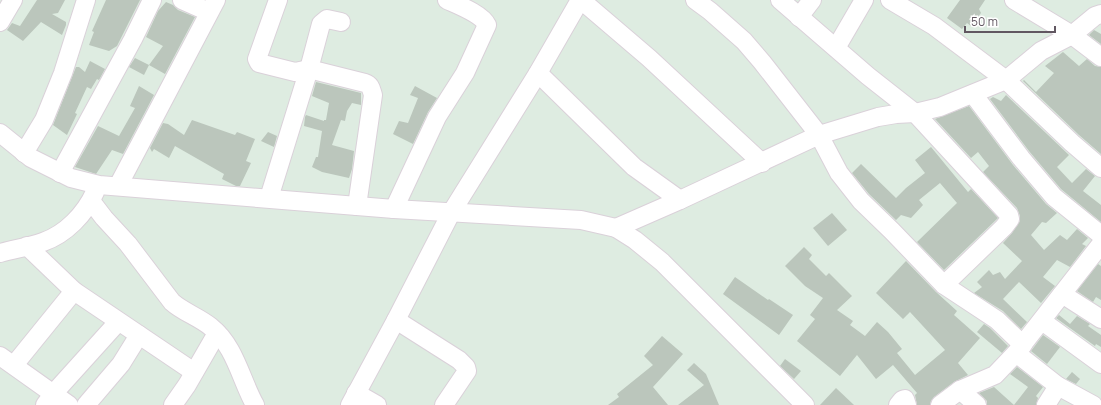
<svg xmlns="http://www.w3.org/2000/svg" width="1101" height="405" font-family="Manrope,sans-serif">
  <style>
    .building { fill: #bbc6bc }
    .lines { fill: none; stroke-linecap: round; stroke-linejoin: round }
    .minor-casing { stroke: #dad1d9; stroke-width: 20 }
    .minor { stroke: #fff; stroke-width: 18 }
  </style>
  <rect width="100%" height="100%" fill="#deece1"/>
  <g class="building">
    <polygon points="37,0 65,0 58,13 52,14 66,22 66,25 62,35 41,22 23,41 7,30 12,23 20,26"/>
    <polygon points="106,0 140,0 117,46 109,51 89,45 94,32 92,31"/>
    <polygon points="960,0 985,0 979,9 981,13 971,26 967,23 962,29 947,18"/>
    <polygon points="166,2 173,5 178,10 195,17 165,74 149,65 163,46 146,37 158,11"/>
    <polygon points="1094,30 1101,34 1101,44 1089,35"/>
    <polygon points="1063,52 1079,66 1087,59 1095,66 1101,67 1101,154 1079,135 1023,81 1024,80 1036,92 1054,73 1045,66"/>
    <polygon points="135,58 149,65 144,75 129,67"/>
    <polygon points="90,61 105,69 99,80 97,79 91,89 87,87 75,113 77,114 67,135 53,125 76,67 79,67 85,72"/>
    <polygon points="316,82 361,93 361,105 352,103 347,111 345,121 341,120 332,145 354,151 352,169 349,178 322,172 312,167 316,157 318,157 322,131 304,126 305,117 306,115 324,121 324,120 326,120 329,103 312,96"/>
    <polygon points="139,86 154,95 123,154 112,150 96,174 75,167 98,126 119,136 135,108 130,106"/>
    <polygon points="415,86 437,98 428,112 413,144 393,134 399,121 408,123 418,98 410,95"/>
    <polygon points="1006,95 1069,155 1057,167 1072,183 1086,169 1095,176 1083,191 1101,205 1101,222 1061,189 1029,151 990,99 993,97 1001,101"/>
    <polygon points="969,106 1013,165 1046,204 1057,213 1046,223 1042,222 1031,235 1044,250 1060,235 1067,240 1077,229 1088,238 1082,244 1086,246 1070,267 1057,260 1043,277 1055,286 1041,303 1019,282 1003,299 1027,322 1021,329 1003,311 974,293 982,287 977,282 989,270 993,275 1000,272 1005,279 1022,261 1003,243 1012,233 1020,221 1020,216 1017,208 983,172 989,166 978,152 971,158 935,119"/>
    <polygon points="192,120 235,135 237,132 255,139 246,161 251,163 240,186 236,186 222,179 224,174 175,146 169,158 154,149 152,152 150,148 163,123 168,124 184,135"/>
    <polygon points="268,132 277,136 274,147 261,141"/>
    <polygon points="931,147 968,192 971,189 998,218 944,270 917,242 957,203 940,183 919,200 923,205 911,218 901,215 896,220 869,194 852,173 861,164 896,198 906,188 925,173 915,160"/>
    <polygon points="832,213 847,230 828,246 813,228"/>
    <polygon points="804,247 812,255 809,259 826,276 829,273 852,296 837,310 853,321 850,325 865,336 877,322 888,332 902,349 897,353 915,375 945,350 910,312 903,319 876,293 906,261 936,292 957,311 954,315 980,338 958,363 968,375 954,382 934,397 931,401 930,405 917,405 915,395 917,393 893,365 876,379 857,355 840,376 797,341 815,319 810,315 823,298 805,286 785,266"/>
    <polygon points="1098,264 1101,266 1101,300 1096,297 1093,302 1077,291"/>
    <polygon points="735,277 768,300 769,299 793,315 779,335 723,294"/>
    <polygon points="1059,315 1070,324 1077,316 1090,324 1088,326 1101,335 1101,347 1096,344 1095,346 1056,318"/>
    <polygon points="984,324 990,328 1008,346 1002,353 977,332"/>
    <polygon points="1043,335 1060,347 1047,364 1031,351"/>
    <polygon points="662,336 683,354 653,387 668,405 608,405 619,397 617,394 653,365 644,356"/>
    <polygon points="785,359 801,371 794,379 780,366"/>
    <polygon points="694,363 706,374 719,405 678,405 704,385 687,370"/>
    <polygon points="1017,367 1043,387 1036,396 1038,398 1036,405 987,405 987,401 979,393 994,387 1014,405 1028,387 1010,374"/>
    <polygon points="1072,372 1080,379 1076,384 1066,379"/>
    <polygon points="836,388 854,405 820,405"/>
  </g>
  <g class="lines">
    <defs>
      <g id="minor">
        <polyline points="182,0 209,12"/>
        <path d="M278 0 257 59 259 63 295 72 309 69 365 83C371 85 371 89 373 95L357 206"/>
        <polyline points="581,0 649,58 762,163"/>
        <polyline points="695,0 710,11 744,41 762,62 819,135 839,173 861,201 892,231 944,285 997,320 1023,345"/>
        <polyline points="780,0 868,76 915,113 1009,215 1010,219 1004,227 944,285"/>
        <polyline points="890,0 934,26 1006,80 1072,143 1101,168"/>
        <polyline points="1014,0 1072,35 1101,57"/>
        <polyline points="799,17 812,0"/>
        <polyline points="0,22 13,0"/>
        <polyline points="836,48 864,0"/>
        <polyline points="538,73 634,167 680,200"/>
        <polyline points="973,94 1021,158 1054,197 1101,235"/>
        <polyline points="0,133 31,158 71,178 99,185 394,209 581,220 616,228 635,240 662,262 805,405"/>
        <polyline points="24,153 44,120 63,73 86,0"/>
        <polyline points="60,173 133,39 152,0"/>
        <polyline points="118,186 216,0"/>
        <polyline points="269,198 309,69 321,24 327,19 341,22"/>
        <path d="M91 201 104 218 128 244 172 302C183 312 199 317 211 327 235 346 241 380 255 405"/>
        <path d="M394 209 437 117 465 73 487 25C482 14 458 5 447 0"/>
        <polyline points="616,228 680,200 819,135 878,117 896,114 915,113 940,107 1006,80 1041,51 1072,35 1095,16 1101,14"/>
        <polyline points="27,246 74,291 194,372"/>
        <path d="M0 253C14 249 29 247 43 242 66 234 85 214 95 192"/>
        <polyline points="1062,294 1101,319"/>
        <polyline points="396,320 459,360 466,367 467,371 444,405"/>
        <polyline points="1042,321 1101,364"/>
        <polyline points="1016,353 1058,386 1093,405"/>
        <polyline points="0,356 69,405"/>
        <polyline points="14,365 74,291"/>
        <polyline points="960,390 977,405"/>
        <polyline points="356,393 377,405"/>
        <polyline points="45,405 53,394 118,322"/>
        <polyline points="86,405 121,364 139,335"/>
        <polyline points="173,405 187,385 217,333"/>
        <polyline points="350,405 396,320 451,213 538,73 580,0"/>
        <polyline points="898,405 902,400 905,399 907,405"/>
        <polyline points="940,405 960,390 995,375 1016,353 1101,244"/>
        <polyline points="1046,405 1058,386"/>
      </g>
    </defs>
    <use href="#minor" class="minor-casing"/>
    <use href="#minor" class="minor"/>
  </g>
  <path d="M965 26v6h90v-6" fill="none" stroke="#615761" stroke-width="2"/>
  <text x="971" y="26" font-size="12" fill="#615761" stroke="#ffffff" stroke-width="3" paint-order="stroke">50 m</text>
</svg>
